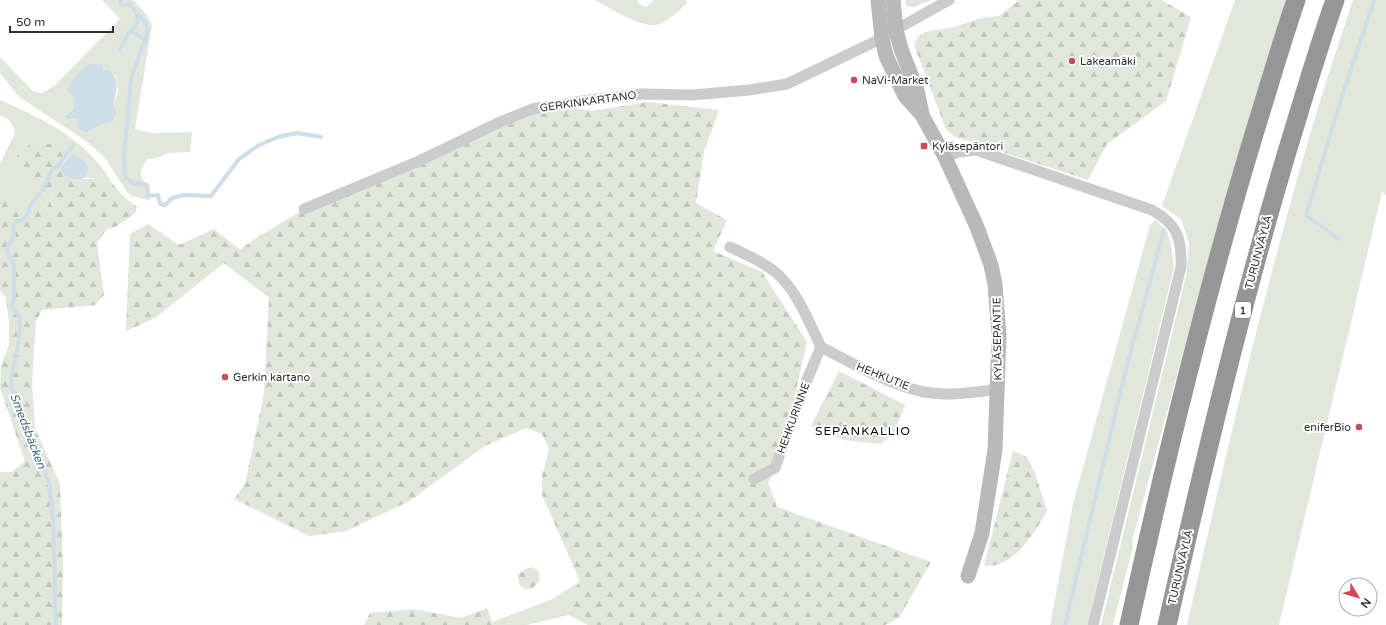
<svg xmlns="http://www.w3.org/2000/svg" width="1386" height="625" font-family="'Varela Round',sans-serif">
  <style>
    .grass { fill: #e2e7dc; fill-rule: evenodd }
    .forest { fill: url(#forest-firs) }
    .park { fill: url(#park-tufts) }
    .water { fill: #cddee8 }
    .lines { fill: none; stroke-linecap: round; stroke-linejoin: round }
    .stream { stroke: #cddee8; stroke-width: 4 }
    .minor { stroke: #ccc; stroke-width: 11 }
    .secondary { stroke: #b9b9b9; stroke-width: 15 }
    .motorway { stroke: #969696; stroke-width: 19 }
    .poi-dot { fill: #d04755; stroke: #fff; stroke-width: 1.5 }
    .labels { text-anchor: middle; stroke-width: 4; stroke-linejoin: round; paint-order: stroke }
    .shield { fill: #fff; stroke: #6d6d6d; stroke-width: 1 }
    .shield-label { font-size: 10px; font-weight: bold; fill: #2f2f2f }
    .poi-label { font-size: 11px; fill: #2f2f2f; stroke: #fff; text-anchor: start }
    .street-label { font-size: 11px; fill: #2f2f2f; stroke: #fff }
    .water-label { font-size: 12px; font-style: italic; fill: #467088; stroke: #fff }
    .neighbourhood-label { font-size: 12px; letter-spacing: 1px; fill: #000; stroke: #fff }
  </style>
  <defs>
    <pattern id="forest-firs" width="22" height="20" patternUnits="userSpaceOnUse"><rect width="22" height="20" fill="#e2e7dc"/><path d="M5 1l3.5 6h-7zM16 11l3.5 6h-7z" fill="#c2c6bd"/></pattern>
    <pattern id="park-tufts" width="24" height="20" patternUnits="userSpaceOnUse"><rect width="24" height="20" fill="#e2e7dc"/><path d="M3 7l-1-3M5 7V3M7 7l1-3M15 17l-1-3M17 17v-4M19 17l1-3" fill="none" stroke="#c2c6bd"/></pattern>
  </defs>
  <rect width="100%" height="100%" fill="#fff"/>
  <g class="grass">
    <path d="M102 0H133L147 15 152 25 135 129 151 133 192 132 190 152 168 153 157 158 147 159C130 184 154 178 150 199L148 200 132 196 127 192 105 158 89 143 19 97 0 73V57L33 91 42 93 54 86 120 19ZM115 75 118 90 113 107 102 124 86 133 78 129 76 118 65 115 74 109V99Z"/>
    <path d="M595 0H637L639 4 646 7 654 0H686L687 3C680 10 667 22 657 25 641 28 610 8 595 0Z"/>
    <path d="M1235 0H1288C1227 177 1182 360 1132 541L1133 546 1113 625H1101L1186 276 1189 243 1181 219 1162 206Z"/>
    <path d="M1353 0H1386V195L1382 192 1279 625H1187C1226 453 1266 281 1317 111 1328 74 1341 37 1353 0Z"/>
    <path d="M0 100C43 119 88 140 112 183L101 179 85 178 87 176 72 154 67 159 64 148 54 193 47 207 19 212 9 211 5 195H0V164L15 133C13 124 9 118 0 115Z"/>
    <polygon points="1156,220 1167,232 1171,244 1174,267 1087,625 1050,625 1073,504 1150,225"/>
    <polygon points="580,581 564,605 569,615 527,625 493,625 492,622 553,599"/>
  </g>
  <g class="forest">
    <polygon points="1019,0 1162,0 1191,17 1166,101 1107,144 1088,180 953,136 946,129 914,45 917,38 925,32 954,27 981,18 999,16"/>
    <polygon points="648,102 719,110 704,152 696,203 727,220 713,251 762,272 807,342 778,468 768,482 777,507 931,562 899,618 885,625 588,625 569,615 564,605 580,581 542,495 542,476 549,449 542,434 526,428 485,446 408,502 346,531 309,536 234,499 245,484 264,393 269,298 224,263 155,318 126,331 130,234 148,224 179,245 214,229 240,250 253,240 304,209 553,105 591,111"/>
    <polygon points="37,141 65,148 67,159 62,166 84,179 101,179 112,183 123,196 137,207 135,213 117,226 106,230 97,243 104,295 95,305 42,310 36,321 32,381 35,428 60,484 63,568 62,625 0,625 0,472 12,472 25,461 0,388 1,365 9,345 9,322 6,298 0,290 0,195 5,194 9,211 19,212 47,207 54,193 32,187 14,162 21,150"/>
    <polygon points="839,371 905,405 894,433 881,444 843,440 811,426"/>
    <path d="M1013 451 1027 457 1035 473 1047 511C1036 530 1021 556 999 564 995 566 989 565 984 566Z"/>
    <polygon points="532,567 538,570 540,580 532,589 525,589 519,584 518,575 525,569"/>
    <polygon points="487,608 493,625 364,625 370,613 413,609 461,618"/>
  </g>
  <polygon class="park" points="906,0 932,0 913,7 906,6"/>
  <g class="water">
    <path d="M103 64V70H109C122 82 115 92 113 107L117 112 112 122 102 124 86 133 78 129 76 118 68 119 64 116 74 109V98L67 90 76 75 87 65Z"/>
    <path d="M72 154C83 157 93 167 85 178 76 180 68 180 62 172V166Z"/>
  </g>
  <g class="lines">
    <g class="stream">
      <polyline points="120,0 121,5 129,4 137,13 137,25 129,32 120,50"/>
      <polyline points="137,13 144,21 148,29 145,40"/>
      <polyline points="131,31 145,40 131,78 124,157 125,177 133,183 147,185 148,196 158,195 160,204 165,205 172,198 184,195 211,196 239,159 259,145 278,137 297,133 321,137"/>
      <polyline points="1339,239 1306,215 1341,99 1374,0"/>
      <polyline points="56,625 53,521 49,484 44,467 11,387 12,371 15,362 20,332 19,316 12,307 14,298 14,262 9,257 7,250 14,237 13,225 18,221 24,219 29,211 30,205 43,190 52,170 59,165 73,145"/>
      <polyline points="1065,625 1126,369 1164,230"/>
    </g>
    <g class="minor">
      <path d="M945 157 959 152 976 150 1152 210C1177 224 1182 238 1181 267L1093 625"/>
      <polyline points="304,209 419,161 498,123 532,109 589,100 641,94 692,95 749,90 787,84 872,43 949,0"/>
      <path d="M730 247C745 254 760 260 774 271 796 288 809 322 821 347"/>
      <path d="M821 347C854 364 887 384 924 392 945 396 977 393 997 389"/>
      <polyline points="754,479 775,468 806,382 821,347"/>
    </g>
    <g class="secondary">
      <polyline points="878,0 882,38 886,56 905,96 922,115 945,157 977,227 991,265 995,284 999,336 995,450 982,533 968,576"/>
      <polyline points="893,0 896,30 901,49 917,90 922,114"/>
    </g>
    <g class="motorway">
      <path d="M1129 625C1165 460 1205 296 1254 134 1268 89 1281 44 1296 0"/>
      <path d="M1167 625C1203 467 1240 310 1286 155 1302 103 1317 51 1335 0"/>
    </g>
  </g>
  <g class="poi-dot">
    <circle cx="1072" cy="61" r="4"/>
    <circle cx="854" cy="80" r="4"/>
    <rect x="920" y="142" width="8" height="8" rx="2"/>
    <circle cx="225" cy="377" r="4"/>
    <circle cx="1359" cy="427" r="4"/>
  </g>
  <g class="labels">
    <rect class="shield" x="1235" y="302" width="16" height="16" rx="3"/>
    <g class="shield-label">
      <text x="1243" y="314">1</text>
    </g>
    <g class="poi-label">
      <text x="1080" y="65">Lakeamäki</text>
      <text x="862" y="84">NaVi-Market</text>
      <text x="932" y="150">Kyläsepäntori</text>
      <text x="233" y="381">Gerkin kartano</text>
      <text x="1351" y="431" text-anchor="end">eniferBio</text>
    </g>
    <g class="street-label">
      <text transform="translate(588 101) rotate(-8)" y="4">GERKINKARTANO</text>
      <text transform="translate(1258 252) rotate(-75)" y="4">TURUNVÄYLÄ</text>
      <text transform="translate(997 339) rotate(-91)" y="4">KYLÄSEPÄNTIE</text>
      <text transform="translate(883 376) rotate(22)" y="4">HEHKUTIE</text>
      <text transform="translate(793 418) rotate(-70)" y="4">HEHKURINNE</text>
      <text transform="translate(1180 567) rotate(-77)" y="4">TURUNVÄYLÄ</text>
    </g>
    <g class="water-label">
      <text transform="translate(28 431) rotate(69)" y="4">Smedsbäcken</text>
    </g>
    <g class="neighbourhood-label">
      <text x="863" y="435">SEPÄNKALLIO</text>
    </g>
  </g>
  <g transform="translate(1358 597) rotate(128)"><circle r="19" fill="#ffffff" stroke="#acacac"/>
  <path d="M0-3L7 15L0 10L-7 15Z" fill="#d04755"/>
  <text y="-6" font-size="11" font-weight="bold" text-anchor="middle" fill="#2f2f2f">N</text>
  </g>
  <path d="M10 26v6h103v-6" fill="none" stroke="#2f2f2f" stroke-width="2"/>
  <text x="16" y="26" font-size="12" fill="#2f2f2f" stroke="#ffffff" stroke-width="3" paint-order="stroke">50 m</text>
</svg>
